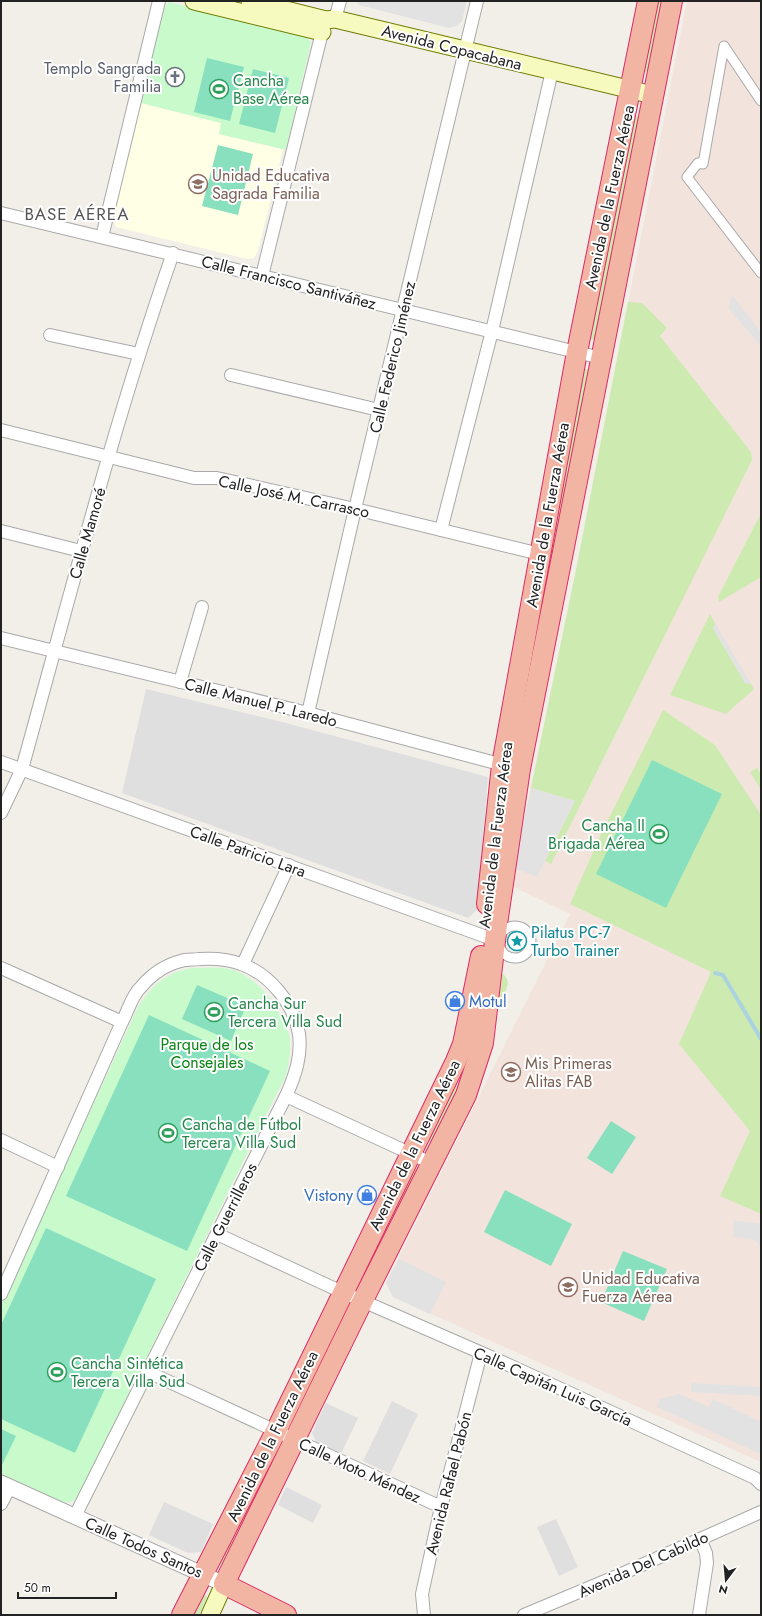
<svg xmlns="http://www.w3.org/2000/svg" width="762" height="1616" font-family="Jost,sans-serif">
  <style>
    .residential { fill: #e0dfdf }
    .education { fill: #ffffe5 }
    .military { fill: #f3e3dd }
    .grass { fill: #cdebb0 }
    .park { fill: #c8facc }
    .pitch { fill: #88e0be }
    .parking { fill: #e2e2e2 }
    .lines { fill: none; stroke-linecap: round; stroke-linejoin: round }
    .stream { stroke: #aad3df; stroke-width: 4 }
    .pedestrian-casing { stroke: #a9a9a9; stroke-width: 11 }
    .minor-casing { stroke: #a9a9a9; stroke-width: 14 }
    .tertiary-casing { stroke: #a9a9a9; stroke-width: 17 }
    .secondary-casing { stroke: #707d05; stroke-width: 19 }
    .trunk-casing { stroke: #dc2a67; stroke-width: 22 }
    .pedestrian { stroke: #fff; stroke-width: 9 }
    .minor { stroke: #fff; stroke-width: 12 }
    .tertiary { stroke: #fff; stroke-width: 15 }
    .secondary { stroke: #f7fabf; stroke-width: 17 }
    .trunk { stroke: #f2b4a3; stroke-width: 20 }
    .labels { text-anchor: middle; stroke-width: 4; stroke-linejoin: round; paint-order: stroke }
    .street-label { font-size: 16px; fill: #222; stroke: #fff }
    .worship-label { font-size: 16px; fill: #5b616d; stroke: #fff; text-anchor: end }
    .leisure-label { font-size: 16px; fill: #27864d; stroke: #fff; text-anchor: start }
    .education-label { font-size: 16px; fill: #785e54; stroke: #fff; text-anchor: start }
    .culture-label { font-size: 16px; fill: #0d838f; stroke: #fff; text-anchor: start }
    .shop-label { font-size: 16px; fill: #366cbe; stroke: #fff; text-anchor: start }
    .park-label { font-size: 16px; fill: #0c8416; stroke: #fff }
    .neighbourhood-label { font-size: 17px; letter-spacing: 1px; fill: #555; stroke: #fff }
  </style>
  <rect width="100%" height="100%" fill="#f2efe9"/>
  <g class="residential">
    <polygon points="146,689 282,722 488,777 477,910 468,918 122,793"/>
    <polygon points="392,1401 418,1414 390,1474 363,1461"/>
    <polygon points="326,1403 358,1418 341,1454 316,1442 312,1433"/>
    <polygon points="286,1487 322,1505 313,1523 278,1505"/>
    <polygon points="164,1502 213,1524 201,1552 188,1553 149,1535"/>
    <polygon points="556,1519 578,1567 559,1576 537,1527"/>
  </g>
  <polygon class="education" points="141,103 221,123 219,134 283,149 258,251 254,258 247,259 116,227 113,219"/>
  <polygon class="military" points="687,1 761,1 761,1462 393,1297 386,1283 570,914 512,886 514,868 576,570"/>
  <g class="grass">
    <polygon points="656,1 666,1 652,72 643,71"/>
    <polygon points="632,115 642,117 598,340 589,339"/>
    <polygon points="628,302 642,303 667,328 660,336 751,452 752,460 551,864 545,861 575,801 531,788 576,570"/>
    <polygon points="582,368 592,370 519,744 512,743"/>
    <polygon points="761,513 761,577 719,602 718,597"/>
    <polygon points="710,614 715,623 713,628 745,683 751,684 754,689 726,714 670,695"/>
    <polygon points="663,710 715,745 761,815 761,1214 720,1196 750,1131 679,1044 711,972 570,904 602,832"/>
    <polygon points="757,768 761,775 761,790 750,772"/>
    <path d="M499 973 503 974C505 976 507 978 508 982 508 991 495 1011 490 1020Z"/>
    <polygon points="455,1085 457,1085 457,1089 432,1140 428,1142 427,1140"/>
    <polygon points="414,1167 417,1170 358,1288 356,1287"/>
    <polygon points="279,1448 280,1449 223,1566 221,1566 220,1563"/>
    <polygon points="204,1594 207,1597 199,1615 192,1615"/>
  </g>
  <g class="park">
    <polygon points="169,2 303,35 311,42 286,150 219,134 221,123 141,103 164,7"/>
    <path d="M193 968C207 968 223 966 236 971 259 981 273 999 283 1021 286 1026 289 1033 290 1038 291 1051 289 1063 286 1075L78 1496C73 1502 70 1503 62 1502L1 1474V1306L137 1009C151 986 166 972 193 968Z"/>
  </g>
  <g class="pitch">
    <polygon points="207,58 244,67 230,121 194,112"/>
    <polygon points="253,69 289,78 275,133 239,124"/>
    <polygon points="218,145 253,154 238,215 202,206"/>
    <polygon points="652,760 722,794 666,908 596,874"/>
    <polygon points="197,985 246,1006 231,1041 182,1019"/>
    <polygon points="149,1015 270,1071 187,1251 66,1196"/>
    <polygon points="611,1121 636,1137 612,1174 587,1158"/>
    <polygon points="505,1190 572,1224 551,1266 484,1232"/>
    <polygon points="46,1228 156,1279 75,1453 1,1419 1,1325"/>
    <polygon points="623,1251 667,1269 644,1321 601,1302"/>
    <polygon points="1,1429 16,1436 1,1467"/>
  </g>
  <g class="parking">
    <polygon points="356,1 467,1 462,21 457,26 449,28 359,5"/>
    <polygon points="732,295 761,332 761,346 728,308"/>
    <polygon points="715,623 751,684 745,683 713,628"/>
    <polygon points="531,788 575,801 537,877 514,868"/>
    <polygon points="734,1220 761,1224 761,1247 758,1243 752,1239 733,1237"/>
    <polygon points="399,1259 446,1282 430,1314 393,1297 386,1283"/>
    <polygon points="691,1383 761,1387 761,1396 691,1392"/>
    <polygon points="679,1394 709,1407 713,1399 761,1422 761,1454 657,1407 660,1399"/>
  </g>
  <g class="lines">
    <polyline class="stream" points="715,973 723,975 761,1039"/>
    <defs>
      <g id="pedestrian">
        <polyline points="761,101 724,46 703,164 698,163 687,177 761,273"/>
        <circle cx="515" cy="942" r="16"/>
      </g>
      <g id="minor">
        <polyline points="335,19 340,1"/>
        <polyline points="1,213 601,358"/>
        <polyline points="102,237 159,1"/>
        <polyline points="262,276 324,24"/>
        <polyline points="50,335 139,354"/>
        <polyline points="231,375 379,410"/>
        <polyline points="1,430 194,478 217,478 355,509 540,554"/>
        <polyline points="441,530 492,331 552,71"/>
        <polyline points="1,531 81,551"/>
        <polyline points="1,638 308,713 507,766"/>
        <polyline points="180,682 202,607"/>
        <polyline points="308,713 355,509 477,1"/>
        <polyline points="1,762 495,940"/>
        <path d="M1 813 22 769C70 596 114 422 173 253"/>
        <polyline points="243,964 289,865"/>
        <polyline points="1,968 122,1022"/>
        <polyline points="286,1096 431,1163"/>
        <polyline points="1,1140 58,1167"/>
        <polyline points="217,1234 342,1292 500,1361 755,1478 761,1484"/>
        <path d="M1 1294 122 1022C128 1011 132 995 141 987 151 975 165 965 181 961 187 959 194 960 199 959 213 958 228 959 241 964 270 974 294 1004 299 1034 302 1056 295 1076 286 1096L75 1516"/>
        <polyline points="148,1372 441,1507"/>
        <polyline points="1,1504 10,1487"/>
        <polyline points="424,1615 422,1594 441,1507 481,1353"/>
        <polyline points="524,1615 617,1576 761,1512"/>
        <polyline points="699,1615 707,1563 706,1553 700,1539"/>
      </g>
      <polyline id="tertiary" points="1,1483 224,1584"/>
      <g id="secondary">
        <polyline points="194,1 322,32"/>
        <polyline points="250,1 326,20 335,19 653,95"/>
        <polyline points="210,1615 224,1584"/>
      </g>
      <g id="trunk">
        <polyline points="487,904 502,765 577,352 648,1"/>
        <polyline points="182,1615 276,1431 456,1061 463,1044 481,956"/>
        <polyline points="286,1615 224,1584 363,1300 466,1095 483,1043 497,924 520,769 672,1"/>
      </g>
    </defs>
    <use href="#pedestrian" class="pedestrian-casing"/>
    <use href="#minor" class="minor-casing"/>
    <use href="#tertiary" class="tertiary-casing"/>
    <use href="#secondary" class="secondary-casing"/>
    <use href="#trunk" class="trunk-casing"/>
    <use href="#pedestrian" class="pedestrian"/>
    <use href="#minor" class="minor"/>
    <use href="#tertiary" class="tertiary"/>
    <use href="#secondary" class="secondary"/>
    <use href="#trunk" class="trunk"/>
  </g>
  <defs>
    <symbol id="church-ring" viewBox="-11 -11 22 22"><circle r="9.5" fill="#fff" stroke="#6b7280" stroke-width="1.5"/><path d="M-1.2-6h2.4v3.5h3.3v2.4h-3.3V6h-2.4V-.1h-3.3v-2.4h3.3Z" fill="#6b7280"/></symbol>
    <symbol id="stadium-ring" viewBox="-11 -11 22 22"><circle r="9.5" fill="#fff" stroke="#2e9e5b" stroke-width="1.5"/><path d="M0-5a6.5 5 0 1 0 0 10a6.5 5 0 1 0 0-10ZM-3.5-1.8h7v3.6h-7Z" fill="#2e9e5b"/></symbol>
    <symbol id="school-ring" viewBox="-11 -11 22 22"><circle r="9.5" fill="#fff" stroke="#8d6e63" stroke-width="1.5"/><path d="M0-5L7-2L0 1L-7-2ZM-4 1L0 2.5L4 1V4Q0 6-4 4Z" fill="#8d6e63"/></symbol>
    <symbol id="sight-ring" viewBox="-11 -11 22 22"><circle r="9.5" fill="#fff" stroke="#0f9aa8" stroke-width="1.5"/><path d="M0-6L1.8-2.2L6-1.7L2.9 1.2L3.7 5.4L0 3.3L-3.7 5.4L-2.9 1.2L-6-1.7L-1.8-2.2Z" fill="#0f9aa8"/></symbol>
    <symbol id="shop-ring" viewBox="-11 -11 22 22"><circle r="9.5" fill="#fff" stroke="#3f7fe0" stroke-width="1.5"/><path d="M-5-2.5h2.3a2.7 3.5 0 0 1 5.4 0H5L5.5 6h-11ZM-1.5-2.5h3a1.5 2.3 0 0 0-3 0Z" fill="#3f7fe0"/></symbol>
  </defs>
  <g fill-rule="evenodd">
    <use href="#church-ring" x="164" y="66" width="22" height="22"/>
    <use href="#stadium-ring" x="208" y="78" width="22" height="22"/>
    <use href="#school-ring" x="187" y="173" width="22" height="22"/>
    <use href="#stadium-ring" x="648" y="823" width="22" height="22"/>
    <use href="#sight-ring" x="506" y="930" width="22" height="22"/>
    <use href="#shop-ring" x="444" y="990" width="22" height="22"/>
    <use href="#stadium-ring" x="203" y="1001" width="22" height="22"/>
    <use href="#school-ring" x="500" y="1061" width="22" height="22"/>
    <use href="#stadium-ring" x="157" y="1122" width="22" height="22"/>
    <use href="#shop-ring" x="356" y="1184" width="22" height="22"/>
    <use href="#school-ring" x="557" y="1276" width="22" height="22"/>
    <use href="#stadium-ring" x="46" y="1361" width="22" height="22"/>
  </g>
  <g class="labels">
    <g class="street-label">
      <text transform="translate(452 47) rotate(14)" y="6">Avenida Copacabana</text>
      <text transform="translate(609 197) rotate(-78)" y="6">Avenida de la Fuerza Aérea</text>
      <text transform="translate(289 282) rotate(14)" y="6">Calle Francisco Santiváñez</text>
      <text transform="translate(392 357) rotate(-77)" y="6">Calle Federico Jiménez</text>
      <text transform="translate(294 496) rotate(12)" y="6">Calle José M. Carrasco</text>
      <text transform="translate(547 515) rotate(-80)" y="6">Avenida de la Fuerza Aérea</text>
      <text transform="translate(87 533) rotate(-74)" y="6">Calle Mamoré</text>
      <text transform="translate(261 702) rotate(14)" y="6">Calle Manuel P. Laredo</text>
      <text transform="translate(495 835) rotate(-83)" y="6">Avenida de la Fuerza Aérea</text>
      <text transform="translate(248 851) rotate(20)" y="6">Calle Patricio Lara</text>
      <text transform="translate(414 1145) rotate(-64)" y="6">Avenida de la Fuerza Aérea</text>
      <text transform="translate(225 1217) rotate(-63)" y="6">Calle Guerrilleros</text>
      <text transform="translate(553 1386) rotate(24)" y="6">Calle Capitán Luis García</text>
      <text transform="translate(272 1436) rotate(-64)" y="6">Avenida de la Fuerza Aérea</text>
      <text transform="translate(360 1470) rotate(25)" y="6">Calle Moto Méndez</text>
      <text transform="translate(448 1483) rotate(-76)" y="6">Avenida Rafael Pabón</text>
      <text transform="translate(144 1547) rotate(24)" y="6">Calle Todos Santos</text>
      <text transform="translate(643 1564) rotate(-24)" y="6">Avenida Del Cabildo</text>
    </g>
    <g class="worship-label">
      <text x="161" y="74">Templo Sangrada<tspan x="161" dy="18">Familia</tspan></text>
    </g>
    <g class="leisure-label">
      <text x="233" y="86">Cancha<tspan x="233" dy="18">Base Aérea</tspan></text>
      <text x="645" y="831" text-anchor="end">Cancha II<tspan x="645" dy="18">Brigada Aérea</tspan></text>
      <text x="228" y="1009">Cancha Sur<tspan x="228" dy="18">Tercera Villa Sud</tspan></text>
      <text x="182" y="1130">Cancha de Fútbol<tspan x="182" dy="18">Tercera Villa Sud</tspan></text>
      <text x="71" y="1369">Cancha Sintética<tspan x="71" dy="18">Tercera Villa Sud</tspan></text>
    </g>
    <g class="education-label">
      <text x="212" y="181">Unidad Educativa<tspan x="212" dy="18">Sagrada Familia</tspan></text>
      <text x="525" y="1069">Mis Primeras<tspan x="525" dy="18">Alitas FAB</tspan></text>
      <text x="582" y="1284">Unidad Educativa<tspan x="582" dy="18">Fuerza Aérea</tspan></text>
    </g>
    <g class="culture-label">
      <text x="531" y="938">Pilatus PC-7<tspan x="531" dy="18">Turbo Trainer</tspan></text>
    </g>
    <g class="shop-label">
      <text x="469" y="1007">Motul</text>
      <text x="353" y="1201" text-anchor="end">Vistony</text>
    </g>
    <g class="park-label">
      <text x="207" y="1050">Parque de los<tspan x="207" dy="18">Consejales</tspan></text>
    </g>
    <g class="neighbourhood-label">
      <text x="77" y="220">BASE AÉREA</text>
    </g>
  </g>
  <rect width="762" height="1616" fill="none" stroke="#222222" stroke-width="4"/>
  <g transform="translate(726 1580) rotate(196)" stroke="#ffffff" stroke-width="3" paint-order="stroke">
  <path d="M0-3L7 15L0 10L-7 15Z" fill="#222222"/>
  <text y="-6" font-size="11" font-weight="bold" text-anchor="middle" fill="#222222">N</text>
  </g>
  <path d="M18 1592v6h98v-6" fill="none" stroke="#222222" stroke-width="2"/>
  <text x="24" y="1592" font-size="12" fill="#222222" stroke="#ffffff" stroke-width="3" paint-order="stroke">50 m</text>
</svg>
